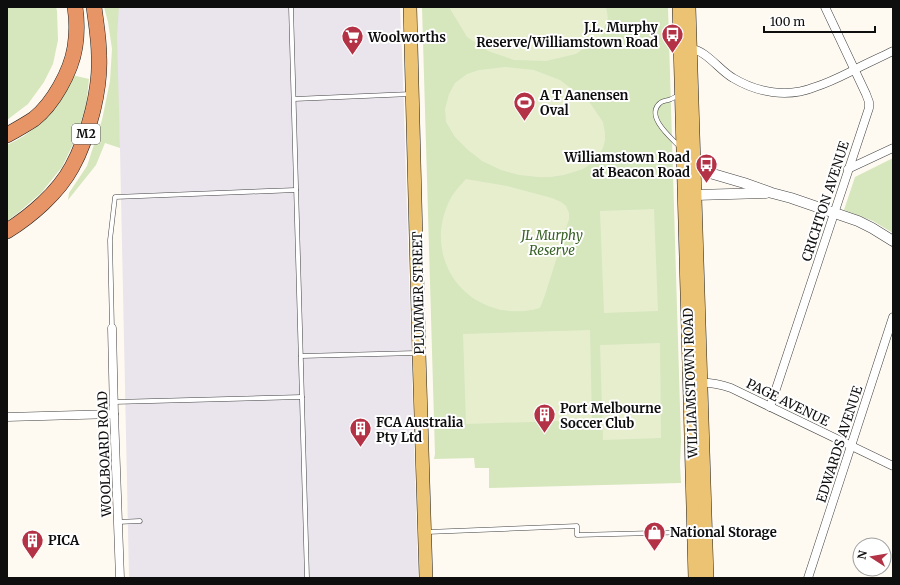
<svg xmlns="http://www.w3.org/2000/svg" width="900" height="585" font-family="Merriweather,serif">
  <style>
    .industrial { fill: #eae4ec }
    .green { fill: #d6e6bd }
    .pitch { fill: #e6eece }
    .lines { fill: none; stroke-linecap: round; stroke-linejoin: round }
    .service-casing { stroke: #414141; stroke-width: 5 }
    .minor-casing { stroke: #414141; stroke-width: 9 }
    .tertiary-casing { stroke: #414141; stroke-width: 11 }
    .primary-casing { stroke: #1f1f1f; stroke-width: 14 }
    .motorway-casing { stroke: #1f1f1f; stroke-width: 16 }
    .service { stroke: #fff; stroke-width: 4 }
    .minor { stroke: #fff; stroke-width: 8 }
    .tertiary { stroke: #fff; stroke-width: 10 }
    .primary { stroke: #ecc273; stroke-width: 13 }
    .motorway { stroke: #e79466; stroke-width: 15 }
    .labels { text-anchor: middle; stroke-width: 4; stroke-linejoin: round; paint-order: stroke }
    .shield { fill: #fff; stroke: #565656; stroke-width: 1 }
    .shield-label { font-size: 12px; font-weight: bold; fill: #0e0e0e }
    .poi-label { font-size: 13px; font-weight: bold; fill: #0e0e0e; stroke: #fff; text-anchor: start }
    .street-label { font-size: 13px; fill: #0e0e0e; stroke: #fff }
    .park-label { font-size: 13px; font-style: italic; fill: #376124; stroke: #fff }
  </style>
  <rect width="100%" height="100%" fill="#fefaf1"/>
  <polygon class="industrial" points="114,7 400,7 403,78 418,578 129,578 120,148"/>
  <g class="green">
    <polygon points="7,7 56,7 57,11 58,40 53,64 44,82 28,104 7,120"/>
    <polygon points="104,7 119,7 117,36 120,148 105,143 96,165 68,200 69,193 87,166 102,120 110,81 112,49 108,22"/>
    <polygon points="422,7 668,7 681,441 680,465 681,483 489,488 489,468 475,468 474,458 434,459 435,454"/>
    <path d="M72 75 89 79 86 106 75 140 62 167 41 193 19 212 7 221V145C29 135 49 119 61 98 65 91 68 83 72 75Z"/>
    <polygon points="893,158 893,233 873,221 844,210 855,177"/>
  </g>
  <g class="pitch">
    <polygon points="449,7 606,7 608,18 601,36 576,54 546,61 514,60 488,51 467,37"/>
    <polygon points="505,67 534,70 560,80 590,103 603,122 605,133 605,140 603,148 598,156 592,163 583,169 564,175 551,177 538,177 519,175 501,170 482,161 468,150 455,137 446,122 445,109 449,94 455,83 467,74 479,70"/>
    <path d="M466 179 507 186 552 198 561 202 566 206 569 213V219L545 295 540 308C488 323 438 286 441 231 442 219 446 206 452 196 456 190 461 184 466 179Z"/>
    <polygon points="654,209 658,311 604,313 600,211"/>
    <polygon points="590,330 592,420 466,424 463,334"/>
    <polygon points="660,343 661,438 603,440 600,345"/>
  </g>
  <g class="lines">
    <defs>
      <g id="service">
        <polyline points="291,7 307,578"/>
        <polyline points="294,99 411,94"/>
        <path d="M679 146C670 137 645 116 660 103 663 100 667 101 671 99 674 98 677 96 679 94"/>
        <polyline points="112,328 110,240 115,197 296,190"/>
        <polyline points="301,356 416,353"/>
        <polyline points="114,402 302,397"/>
        <polyline points="118,522 140,521"/>
        <polyline points="427,532 577,526 577,535 691,532"/>
      </g>
      <g id="minor">
        <path d="M691 49C706 50 720 71 733 78 758 93 788 98 815 87 828 83 840 77 852 71 865 64 879 58 893 51"/>
        <polyline points="848,169 893,148"/>
        <polyline points="112,328 114,414 120,578"/>
        <path d="M697 383C709 382 719 384 731 388L893 466"/>
        <polyline points="770,407 869,108 869,102 866,94 825,7"/>
        <polyline points="7,417 114,414"/>
        <polyline points="808,578 893,317"/>
      </g>
      <g id="tertiary">
        <polyline points="695,170 703,171 744,183 772,193 791,198 858,221 872,228 893,241"/>
        <polyline points="696,195 766,193"/>
      </g>
      <g id="primary">
        <polyline points="410,7 419,353 426,578"/>
        <polyline points="679,7 695,578"/>
        <polyline points="689,7 707,578"/>
      </g>
      <g id="motorway">
        <path d="M7 135C16 130 25 125 34 119 53 104 71 72 75 47 77 34 77 20 75 7"/>
        <path d="M7 231C31 216 58 193 72 167 82 149 88 130 93 110 97 93 100 74 99 56 99 39 96 23 94 7"/>
      </g>
    </defs>
    <use href="#service" class="service-casing"/>
    <use href="#minor" class="minor-casing"/>
    <use href="#tertiary" class="tertiary-casing"/>
    <use href="#primary" class="primary-casing"/>
    <use href="#motorway" class="motorway-casing"/>
    <use href="#service" class="service"/>
    <use href="#minor" class="minor"/>
    <use href="#tertiary" class="tertiary"/>
    <use href="#primary" class="primary"/>
    <use href="#motorway" class="motorway"/>
  </g>
  <defs>
    <symbol id="bus-pin" viewBox="-11 -11 22 30"><path d="M0 17L-7.5 6A9.5 9.5 0 1 1 7.5 6Z" fill="#b33245" stroke="#fff"/><path d="M-5-6H5V4H4V6H2V4H-2V6H-4V4H-5ZM-3.5-4V0h7V-4ZM-3.5 1.2v1.5H-2V1.2ZM2 1.2v1.5H3.5V1.2Z" fill="#fff"/></symbol>
    <symbol id="supermarket-pin" viewBox="-11 -11 22 30"><path d="M0 17L-7.5 6A9.5 9.5 0 1 1 7.5 6Z" fill="#b33245" stroke="#fff"/><path d="M-6-5.5h2.5l.6 2H6L4.5 2H-2.5L-4.4-4H-6ZM-1.5 3.2a1.3 1.3 0 1 0 .1 0ZM3 3.2a1.3 1.3 0 1 0 .1 0Z" fill="#fff"/></symbol>
    <symbol id="stadium-pin" viewBox="-11 -11 22 30"><path d="M0 17L-7.5 6A9.5 9.5 0 1 1 7.5 6Z" fill="#b33245" stroke="#fff"/><path d="M0-5a6.5 5 0 1 0 0 10a6.5 5 0 1 0 0-10ZM-3.5-1.8h7v3.6h-7Z" fill="#fff"/></symbol>
    <symbol id="building-pin" viewBox="-11 -11 22 30"><path d="M0 17L-7.5 6A9.5 9.5 0 1 1 7.5 6Z" fill="#b33245" stroke="#fff"/><path d="M-4-6H4V6H1V3H-1V6H-4ZM-2.5-4.3h1.7v1.8h-1.7ZM.8-4.3h1.7v1.8H.8ZM-2.5-1h1.7V.8h-1.7ZM.8-1h1.7V.8H.8Z" fill="#fff"/></symbol>
    <symbol id="shop-pin" viewBox="-11 -11 22 30"><path d="M0 17L-7.5 6A9.5 9.5 0 1 1 7.5 6Z" fill="#b33245" stroke="#fff"/><path d="M-5-2.5h2.3a2.7 3.5 0 0 1 5.4 0H5L5.5 6h-11ZM-1.5-2.5h3a1.5 2.3 0 0 0-3 0Z" fill="#fff"/></symbol>
  </defs>
  <g fill-rule="evenodd">
    <use href="#bus-pin" x="660" y="22" width="25" height="34"/>
    <use href="#supermarket-pin" x="340" y="24" width="25" height="34"/>
    <use href="#stadium-pin" x="512" y="90" width="25" height="34"/>
    <use href="#bus-pin" x="694" y="152" width="25" height="34"/>
    <use href="#building-pin" x="532" y="402" width="25" height="34"/>
    <use href="#building-pin" x="348" y="416" width="25" height="34"/>
    <use href="#shop-pin" x="642" y="520" width="25" height="34"/>
    <use href="#building-pin" x="20" y="528" width="25" height="34"/>
  </g>
  <g class="labels">
    <rect class="shield" x="72" y="124" width="28" height="20" rx="3"/>
    <g class="shield-label">
      <text x="86" y="138">M2</text>
    </g>
    <g class="poi-label">
      <text x="658" y="32" text-anchor="end">J.L. Murphy<tspan x="658" dy="15">Reserve/Williamstown Road</tspan></text>
      <text x="368" y="42">Woolworths</text>
      <text x="540" y="100">A T Aanensen<tspan x="540" dy="15">Oval</tspan></text>
      <text x="690" y="162" text-anchor="end">Williamstown Road<tspan x="690" dy="15">at Beacon Road</tspan></text>
      <text x="560" y="413">Port Melbourne<tspan x="560" dy="15">Soccer Club</tspan></text>
      <text x="376" y="427">FCA Australia<tspan x="376" dy="15">Pty Ltd</tspan></text>
      <text x="670" y="537">National Storage</text>
      <text x="48" y="545">PICA</text>
    </g>
    <g class="street-label">
      <text transform="translate(825 201) rotate(-72)" y="5">CRICHTON AVENUE</text>
      <text transform="translate(418 293) rotate(-91)" y="5">PLUMMER STREET</text>
      <text transform="translate(690 383) rotate(-92)" y="5">WILLIAMSTOWN ROAD</text>
      <text transform="translate(788 402) rotate(26)" y="5">PAGE AVENUE</text>
      <text transform="translate(839 444) rotate(-72)" y="5">EDWARDS AVENUE</text>
      <text transform="translate(104 454) rotate(-92)" y="5">WOOLBOARD ROAD</text>
    </g>
    <g class="park-label">
      <text x="552" y="240">JL Murphy<tspan x="552" dy="15">Reserve</tspan></text>
    </g>
  </g>
  <rect width="900" height="585" fill="none" stroke="#0e0e0e" stroke-width="16"/>
  <g transform="translate(872 557) rotate(282)"><circle r="19" fill="#ffffff" stroke="#9f9f9f"/>
  <path d="M0-3L7 15L0 10L-7 15Z" fill="#b33245"/>
  <text y="-6" font-size="11" font-weight="bold" text-anchor="middle" fill="#0e0e0e">N</text>
  </g>
  <path d="M764 26v6h111v-6" fill="none" stroke="#0e0e0e" stroke-width="2"/>
  <text x="770" y="26" font-size="12" fill="#0e0e0e" stroke="#ffffff" stroke-width="3" paint-order="stroke">100 m</text>
</svg>
